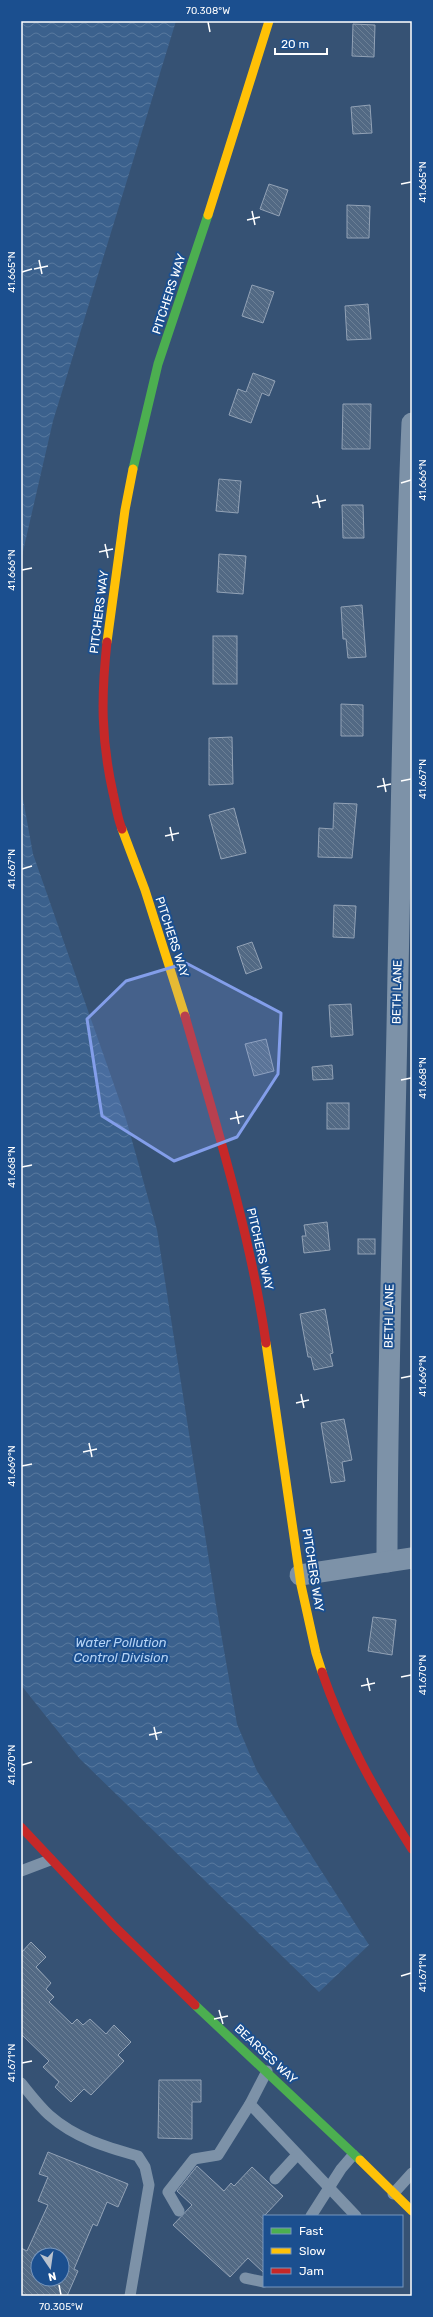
<svg xmlns="http://www.w3.org/2000/svg" width="433" height="2317" font-family="Rubik,sans-serif">
  <style>
    .water { fill: url(#water-waves) }
    .building { fill: url(#building-back-hatch); stroke: #92a2b6; fill-rule: evenodd }
    .lines { fill: none; stroke-linecap: round; stroke-linejoin: round }
    .lane { stroke: #7d92a8; stroke-width: 11 }
    .street { stroke: #7d92a8; stroke-width: 21 }
    .fast { stroke: #4caf50; stroke-width: 9 }
    .slow { stroke: #ffc107; stroke-width: 9 }
    .jam { stroke: #c62828; stroke-width: 9 }
    .marked { fill: #839eea; fill-opacity: 0.2; stroke: #839eea; stroke-width: 3; stroke-linejoin: round }
    .ticks { fill: none; stroke: #fff; stroke-width: 1.5 }
    .labels { text-anchor: middle; stroke-width: 4; stroke-linejoin: round; paint-order: stroke }
    .street-label { font-size: 12px; fill: #fff; stroke: #1b4f8f }
    .water-label { font-size: 13px; font-style: italic; fill: #b5d3f5; stroke: #1b4f8f }
    .neatline { fill: none; stroke: #fff; stroke-width: 1.5 }
    .ticks-label { font-size: 10px; text-anchor: middle; fill: #fff }
  </style>
  <defs>
    <pattern id="water-waves" width="16" height="10" patternUnits="userSpaceOnUse"><rect width="16" height="10" fill="#3b618d"/><path d="M0 5q4-4 8 0t8 0" fill="none" stroke="#58799e"/></pattern>
    <pattern id="building-back-hatch" width="6" height="6" patternUnits="userSpaceOnUse"><rect width="6" height="6" fill="#526984"/><path d="M-1 5l2 2M0 0l6 6M5-1l2 2" fill="none" stroke="#6c8096"/></pattern>
  </defs>
  <rect width="100%" height="100%" fill="#365274"/>
  <g class="water">
    <polygon points="21,21 176,21 53,421 21,560"/>
    <polygon points="21,788 33,854 126,1119 157,1230 216,1605 237,1724 257,1771 369,1945 319,1992 80,1759 21,1685"/>
  </g>
  <g class="building">
    <polygon points="353,24 375,25 374,57 352,56"/>
    <polygon points="370,105 372,133 353,134 351,107"/>
    <polygon points="269,184 288,190 279,216 260,209"/>
    <polygon points="347,205 370,206 369,238 347,238"/>
    <polygon points="252,285 274,292 263,323 242,316"/>
    <polygon points="368,304 371,339 347,340 345,306"/>
    <polygon points="253,373 275,381 269,396 262,393 251,423 229,415 238,389 246,392"/>
    <polygon points="343,404 371,404 370,449 342,449"/>
    <polygon points="219,479 241,481 238,513 216,511"/>
    <polygon points="342,505 363,505 364,538 343,538"/>
    <polygon points="219,554 246,556 243,594 217,592"/>
    <polygon points="362,605 366,657 348,658 346,639 343,639 341,607"/>
    <rect x="213" y="636" width="24" height="48"/>
    <polygon points="341,704 363,705 363,736 341,736"/>
    <polygon points="232,737 233,784 209,785 209,738"/>
    <polygon points="334,803 357,804 352,858 318,857 319,828 333,829"/>
    <polygon points="234,808 246,853 221,859 209,815"/>
    <polygon points="334,905 356,906 354,938 333,937"/>
    <polygon points="252,942 262,968 246,974 237,947"/>
    <polygon points="351,1004 353,1035 331,1037 329,1005"/>
    <polygon points="266,1039 274,1071 254,1076 245,1044"/>
    <polygon points="332,1065 333,1079 313,1080 312,1067"/>
    <rect x="327" y="1103" width="22" height="26"/>
    <polygon points="327,1222 330,1250 304,1253 302,1236 306,1236 304,1225"/>
    <rect x="358" y="1239" width="17" height="15"/>
    <polygon points="325,1309 333,1353 330,1354 333,1366 314,1370 311,1357 308,1357 300,1314"/>
    <polygon points="344,1419 352,1460 342,1462 345,1481 331,1483 321,1423"/>
    <polygon points="373,1617 396,1620 392,1655 368,1651"/>
    <polygon points="31,1942 46,1957 36,1967 51,1983 46,1989 54,1997 49,2002 72,2024 77,2019 83,2025 90,2019 106,2034 114,2025 131,2042 118,2055 124,2061 91,2095 84,2089 71,2102 55,2087 59,2082 43,2067 49,2061 21,2034 21,1953"/>
    <polygon points="159,2080 201,2080 201,2102 192,2102 192,2139 158,2138"/>
    <path d="M48 2152 128 2184 118 2207 107 2202 97 2226 93 2224 74 2269 78 2271 67 2296H21V2248L27 2251 48 2205 38 2201 48 2177 39 2174ZM38 2255H62V2279H38Z"/>
    <polygon points="197,2166 224,2191 231,2183 234,2186 252,2167 283,2196 264,2216 264,2273 248,2258 230,2277 173,2225 192,2205 177,2191"/>
  </g>
  <g class="lines">
    <g class="lane">
      <polyline points="21,1871 50,1860"/>
      <polyline points="267,2071 250,2104 356,2216"/>
      <path d="M21 2083C30 2094 39 2106 49 2115 75 2138 106 2147 138 2156L145 2167 149 2185 130 2296"/>
      <polyline points="275,2179 297,2155"/>
      <polyline points="393,2194 412,2173"/>
      <polyline points="179,2211 168,2192 194,2159 218,2155 250,2104"/>
      <polyline points="311,2216 341,2169 353,2155"/>
      <polyline points="245,2278 264,2282"/>
    </g>
    <g class="street">
      <path d="M387 1562C387 1365 395 1169 398 972 402 789 404 606 412 423"/>
      <polyline points="300,1575 412,1558"/>
    </g>
    <g class="fast">
      <polyline points="133,469 158,364 208,215"/>
      <polyline points="195,2005 360,2160"/>
    </g>
    <g class="slow">
      <polyline points="208,215 269,21"/>
      <polyline points="107,642 125,510 133,469"/>
      <polyline points="122,829 145,890 185,1016"/>
      <polyline points="266,1343 301,1585 316,1653 322,1672"/>
      <polyline points="360,2160 412,2211"/>
    </g>
    <g class="jam">
      <path d="M107 642C101 697 101 739 113 793 116 805 117 817 122 829"/>
      <path d="M185 1016C216 1124 250 1232 266 1343"/>
      <path d="M322 1672C344 1736 376 1793 412 1849"/>
      <polyline points="21,1827 115,1927 195,2005"/>
    </g>
  </g>
  <path class="marked" d="M186 963 281 1013 278 1074 237 1137 174 1161 102 1116 87 1019 126 981Z"/>
  <path class="ticks" d="M208 22 210 32M401 184 411 182M252 211 255 225M247 220 260 217M39 260 42 274M34 269 48 266M22 272 32 269M401 483 411 480M317 495 320 508M312 503 326 500M105 544 108 558M99 552 113 549M22 570 32 568M383 778 386 792M401 781 411 779M377 787 391 784M170 827 173 841M165 836 179 833M22 869 32 866M401 1080 411 1078M236 1111 239 1124M230 1119 244 1116M22 1167 32 1165M401 1378 411 1376M301 1394 304 1408M296 1403 309 1400M89 1443 92 1457M83 1452 97 1449M22 1466 32 1464M401 1677 411 1675M367 1678 370 1691M361 1686 375 1683M154 1727 157 1740M149 1735 162 1732M22 1765 32 1762M401 1976 411 1973M219 2010 223 2024M214 2019 228 2016M22 2063 32 2061M59 2285 61 2295"/>
  <g class="labels">
    <g class="street-label">
      <text transform="translate(169 294) rotate(-72)" y="4">PITCHERS WAY</text>
      <text transform="translate(99 612) rotate(-83)" y="4">PITCHERS WAY</text>
      <text transform="translate(172 937) rotate(72)" y="4">PITCHERS WAY</text>
      <text transform="translate(397 992) rotate(-89)" y="4">BETH LANE</text>
      <text transform="translate(260 1249) rotate(77)" y="4">PITCHERS WAY</text>
      <text transform="translate(389 1316) rotate(-89)" y="4">BETH LANE</text>
      <text transform="translate(313 1570) rotate(81)" y="4">PITCHERS WAY</text>
      <text transform="translate(266 2054) rotate(43)" y="4">BEARSES WAY</text>
    </g>
    <g class="water-label">
      <text x="121" y="1647">Water Pollution<tspan x="121" dy="15">Control Division</tspan></text>
    </g>
  </g>
  <rect width="433" height="2317" fill="none" stroke="#1b4f8f" stroke-width="44"/>
  <rect x="263" y="2215" width="140" height="72" fill="#1b4f8f" stroke="#7695bc"/>
  <rect x="271" y="2228" width="20" height="6" fill="#4caf50" stroke="#7695bc"/>
  <text x="299" y="2235" font-size="12" fill="#ffffff">Fast</text>
  <rect x="271" y="2248" width="20" height="6" fill="#ffc107" stroke="#7695bc"/>
  <text x="299" y="2255" font-size="12" fill="#ffffff">Slow</text>
  <rect x="271" y="2268" width="20" height="6" fill="#c62828" stroke="#7695bc"/>
  <text x="299" y="2275" font-size="12" fill="#ffffff">Jam</text>
  <g transform="translate(50 2267) rotate(167)"><circle r="19" fill="#1b4f8f" stroke="#7695bc"/>
  <path d="M0-3L7 15L0 10L-7 15Z" fill="#b9c2ce"/>
  <text y="-6" font-size="11" font-weight="bold" text-anchor="middle" fill="#ffffff">N</text>
  </g>
  <path d="M275 48v6h52v-6" fill="none" stroke="#ffffff" stroke-width="2"/>
  <text x="281" y="48" font-size="12" fill="#ffffff" stroke="#1b4f8f" stroke-width="3" paint-order="stroke">20 m</text>
  <rect x="22" y="22" width="389" height="2273" class="neatline"/>
  <g class="ticks-label">
    <text x="208" y="14">70.308°W</text>
    <text transform="translate(422 182) rotate(-90)" y="4">41.665°N</text>
    <text transform="translate(11 272) rotate(-90)" y="4">41.665°N</text>
    <text transform="translate(422 480) rotate(-90)" y="4">41.666°N</text>
    <text transform="translate(11 570) rotate(-90)" y="4">41.666°N</text>
    <text transform="translate(422 779) rotate(-90)" y="4">41.667°N</text>
    <text transform="translate(11 869) rotate(-90)" y="4">41.667°N</text>
    <text transform="translate(422 1078) rotate(-90)" y="4">41.668°N</text>
    <text transform="translate(11 1167) rotate(-90)" y="4">41.668°N</text>
    <text transform="translate(422 1376) rotate(-90)" y="4">41.669°N</text>
    <text transform="translate(11 1466) rotate(-90)" y="4">41.669°N</text>
    <text transform="translate(422 1675) rotate(-90)" y="4">41.670°N</text>
    <text transform="translate(11 1765) rotate(-90)" y="4">41.670°N</text>
    <text transform="translate(422 1973) rotate(-90)" y="4">41.671°N</text>
    <text transform="translate(11 2063) rotate(-90)" y="4">41.671°N</text>
    <text x="61" y="2310">70.305°W</text>
  </g>
</svg>
